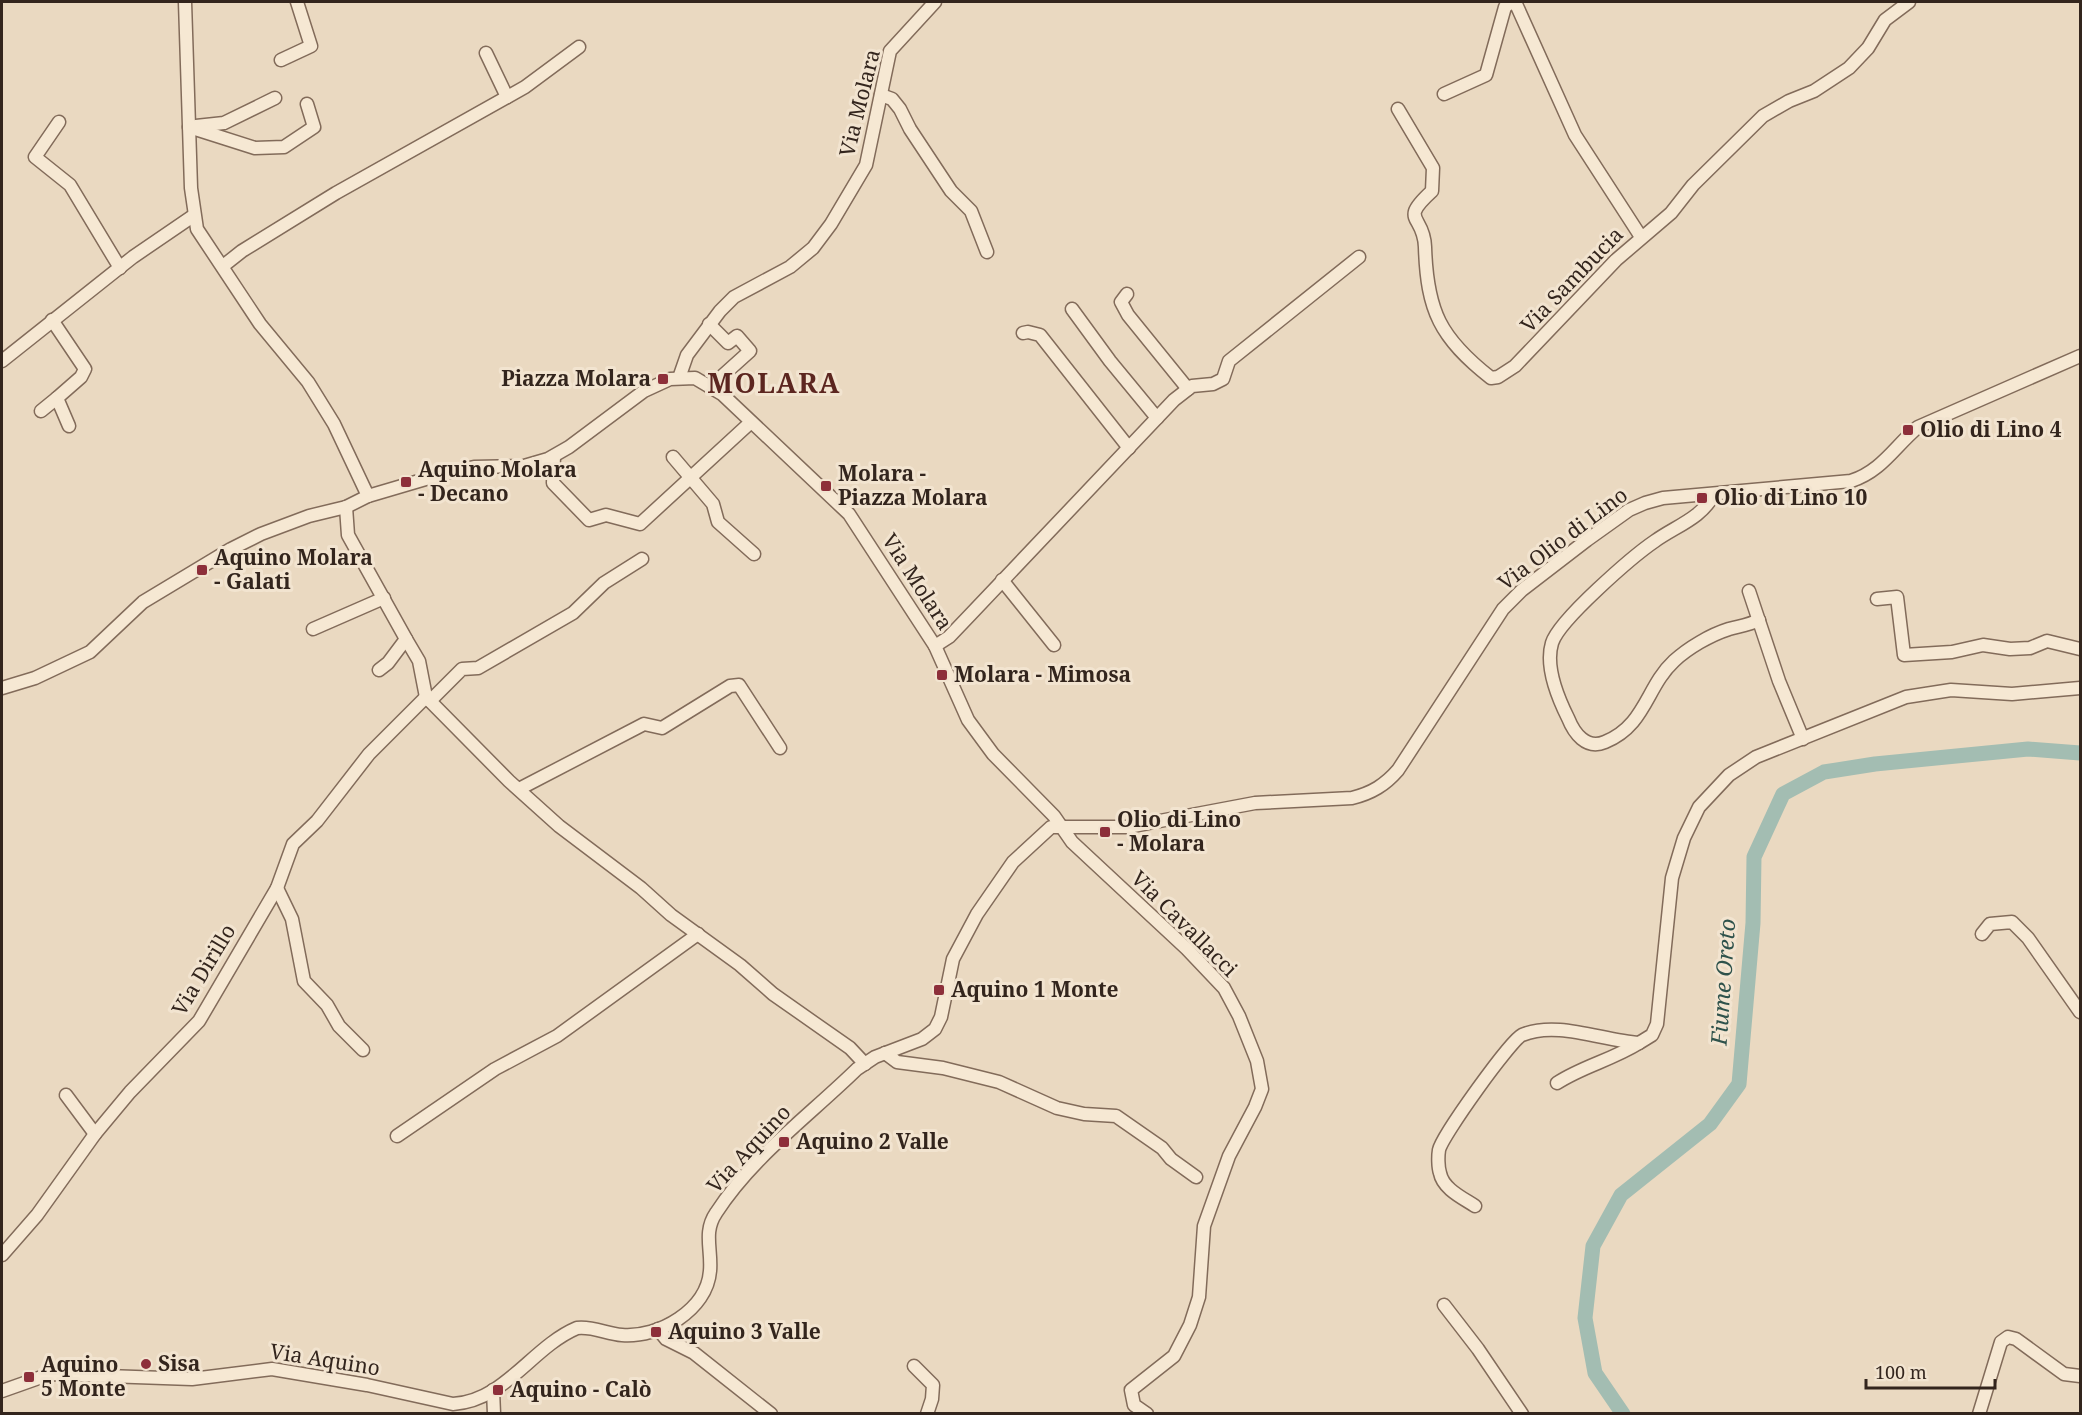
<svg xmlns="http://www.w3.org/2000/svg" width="2082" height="1415" font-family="'Noto Serif',serif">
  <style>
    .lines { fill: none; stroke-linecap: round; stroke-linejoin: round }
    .river { stroke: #a3bdb2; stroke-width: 15 }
    .minor-casing { stroke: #826b5a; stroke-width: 15 }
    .minor { stroke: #f6e8d3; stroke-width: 12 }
    .poi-dot { fill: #8d2f3a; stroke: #f2e4d0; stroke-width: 2 }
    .labels { text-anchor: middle; stroke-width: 6; stroke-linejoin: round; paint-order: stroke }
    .street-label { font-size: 21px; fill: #33251d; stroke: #f2e4d0 }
    .poi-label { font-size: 21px; font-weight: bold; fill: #33251d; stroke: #f2e4d0; text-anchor: start }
    .water-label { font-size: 22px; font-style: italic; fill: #2e524b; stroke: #f2e4d0 }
    .district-label { font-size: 27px; font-weight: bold; letter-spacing: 1.5px; fill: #5c2620; stroke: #f2e4d0 }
  </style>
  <rect width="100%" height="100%" fill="#ead9c1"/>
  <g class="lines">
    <polyline class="river" points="1623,1414 1595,1373 1585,1318 1593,1246 1621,1195 1710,1124 1739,1084 1753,923 1754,857 1783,794 1824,772 1875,764 2028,749 2080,753"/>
    <defs>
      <g id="minor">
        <polyline points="185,2 191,188 197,229 260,324 308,382 334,424 368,496"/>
        <polyline points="486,53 507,97"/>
        <polyline points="281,60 311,46 297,2"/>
        <polyline points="1444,94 1486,75 1505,7 1510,3 1516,4 1575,135 1641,237"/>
        <polyline points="881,95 892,99 900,109 910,129 951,191 971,211 987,252"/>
        <path d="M1398 109 1433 168 1432 191C1398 222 1424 214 1425 247 1427 311 1440 338 1491 378L1498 377 1515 366 1616 260 1671 213 1693 185 1763 116 1789 101 1814 91 1849 68 1868 48 1885 20 1909 2"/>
        <polyline points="59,122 35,157 70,185 120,268"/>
        <polyline points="196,126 224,123 275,98"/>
        <polyline points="189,127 255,148 284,147 314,127 307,104"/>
        <polyline points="223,266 242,251 336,193 525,87 579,47"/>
        <polyline points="1127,294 1121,302 1128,315 1188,389"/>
        <polyline points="1072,309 1110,361 1157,418"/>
        <polyline points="52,320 85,369 81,377 57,398 69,426"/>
        <polyline points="709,324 728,343 737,336 750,351 710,387"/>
        <polyline points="1023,333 1028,332 1040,335 1129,448"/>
        <polyline points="2,361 133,257 193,216"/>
        <polyline points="679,378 687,355 720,311 734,297 790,267 813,248 831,224 866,165 890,51 935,2"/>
        <polyline points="41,411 57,398"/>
        <polyline points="554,456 553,483 589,520 606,515 640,524 751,422"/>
        <polyline points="673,457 713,504 718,522 754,554"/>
        <path d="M1714 494C1702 518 1676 526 1655 541 1633 556 1559 620 1552 643 1545 666 1558 698 1568 718 1574 733 1586 750 1605 742 1646 725 1646 687 1674 661 1688 648 1710 635 1729 629 1740 626 1749 625 1759 620"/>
        <polyline points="346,507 348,535 406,639 388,663 379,670"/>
        <polyline points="1002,580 1054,645"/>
        <polyline points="1749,591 1779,681 1803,739"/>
        <polyline points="1877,599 1897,597 1904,655 1952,652 1983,645 2010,649 2030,648 2047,641 2080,649"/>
        <polyline points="313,629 384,598"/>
        <polyline points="406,639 419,661 426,697 509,781 559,826 641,888 671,915 740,965 773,994 850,1048 865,1064"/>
        <polyline points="935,646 949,637 970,615 1174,400 1192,386 1213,384 1223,379 1229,361 1359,257"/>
        <polyline points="2,688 35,678 90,652 143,602 231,549 261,534 309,516 346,507 368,496 446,473 474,467 524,466 548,459 569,447 644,391 670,379 695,378 722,394 849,514 935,646 968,720 993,754 1054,816 1072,842 1187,949 1224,988 1239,1016 1257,1061 1262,1089 1255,1107 1229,1156 1204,1226 1199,1297 1190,1325 1174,1356 1131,1390 1134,1405 1147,1414"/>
        <polyline points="430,701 462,669 478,668 573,613 604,583 642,559"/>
        <polyline points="519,789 644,724 662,728 730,686 739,685 780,748"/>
        <polyline points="277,888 292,919 304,981 327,1005 339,1026 363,1050"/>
        <polyline points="1982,934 1990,924 2012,922 2028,938 2080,1012"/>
        <polyline points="885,1053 897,1062 943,1068 999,1082 1057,1108 1084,1114 1116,1116 1162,1148 1171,1159 1196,1177"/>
        <path d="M1557 1083C1583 1066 1612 1060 1639 1043"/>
        <polyline points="66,1095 95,1134"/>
        <polyline points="397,1136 495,1069 557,1036 698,934"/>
        <path d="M1475 1206C1463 1198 1443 1189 1440 1173 1438 1167 1438 1156 1439 1150 1442 1136 1510 1041 1522 1035 1557 1020 1603 1041 1639 1043L1652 1035 1657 1024 1672 878 1684 838 1699 807 1729 775 1756 757 1906 697 1951 690 2012 694 2080 688"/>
        <polyline points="2,1255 37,1215 95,1134 130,1092 199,1021 277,888 293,844 317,821 369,754 426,697"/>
        <polyline points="1444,1305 1478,1349 1522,1414"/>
        <polyline points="658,1329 666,1339 694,1353 771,1414"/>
        <polyline points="914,1366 933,1385 932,1399 927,1414"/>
        <polyline points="493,1390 494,1414"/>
        <path d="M2 1391 50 1374 192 1379 272 1369 367 1385 453 1404C505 1401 532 1347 577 1328 593 1326 607 1334 622 1335 659 1338 707 1310 710 1271 712 1250 703 1232 716 1213 752 1157 810 1115 857 1069L875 1057 922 1039 935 1029 941 1017 953 959 977 914 1013 862 1051 827H1128L1255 803 1352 798C1372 793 1385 785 1398 770L1503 609 1522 590 1587 540 1629 510 1645 503 1663 498 1851 481C1882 471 1895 446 1918 427L2080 356"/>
        <polyline points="1979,1414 2001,1342 2008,1337 2016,1339 2064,1374 2080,1376"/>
      </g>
    </defs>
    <use href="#minor" class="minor-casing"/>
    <use href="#minor" class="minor"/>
  </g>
  <g class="poi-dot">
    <rect x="657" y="373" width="12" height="12" rx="3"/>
    <rect x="1902" y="424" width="12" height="12" rx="3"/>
    <rect x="400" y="476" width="12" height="12" rx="3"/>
    <rect x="820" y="480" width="12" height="12" rx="3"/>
    <rect x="1696" y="492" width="12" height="12" rx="3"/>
    <rect x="196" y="564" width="12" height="12" rx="3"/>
    <rect x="936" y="669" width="12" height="12" rx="3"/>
    <rect x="1099" y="826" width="12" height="12" rx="3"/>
    <rect x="933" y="984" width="12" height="12" rx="3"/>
    <rect x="778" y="1136" width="12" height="12" rx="3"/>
    <rect x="650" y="1326" width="12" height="12" rx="3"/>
    <circle cx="146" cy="1364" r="6"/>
    <rect x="23" y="1371" width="12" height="12" rx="3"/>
    <rect x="492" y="1384" width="12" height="12" rx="3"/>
  </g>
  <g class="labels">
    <g class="street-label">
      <text transform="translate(860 103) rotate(-76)" y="7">Via Molara</text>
      <text transform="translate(1572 280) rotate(-46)" y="7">Via Sambucia</text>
      <text transform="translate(1563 539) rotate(-37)" y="7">Via Olio di Lino</text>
      <text transform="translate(917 582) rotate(57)" y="7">Via Molara</text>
      <text transform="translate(1184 924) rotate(45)" y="7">Via Cavallacci</text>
      <text transform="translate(204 970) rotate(-59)" y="7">Via Dirillo</text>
      <text transform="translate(749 1149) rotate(-47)" y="7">Via Aquino</text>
      <text transform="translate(325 1360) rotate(9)" y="7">Via Aquino</text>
    </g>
    <g class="poi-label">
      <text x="651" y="386" text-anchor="end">Piazza Molara</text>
      <text x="1920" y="437">Olio di Lino 4</text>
      <text x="418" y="477">Aquino Molara<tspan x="418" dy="24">- Decano</tspan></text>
      <text x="838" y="481">Molara -<tspan x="838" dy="24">Piazza Molara</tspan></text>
      <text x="1714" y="505">Olio di Lino 10</text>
      <text x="214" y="565">Aquino Molara<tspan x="214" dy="24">- Galati</tspan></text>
      <text x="954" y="682">Molara - Mimosa</text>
      <text x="1117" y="827">Olio di Lino<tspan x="1117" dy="24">- Molara</tspan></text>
      <text x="951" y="997">Aquino 1 Monte</text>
      <text x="796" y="1149">Aquino 2 Valle</text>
      <text x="668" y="1339">Aquino 3 Valle</text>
      <text x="158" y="1371">Sisa</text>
      <text x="41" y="1372">Aquino<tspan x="41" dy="24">5 Monte</tspan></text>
      <text x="510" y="1397">Aquino - Calò</text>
    </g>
    <g class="water-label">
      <text transform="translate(1723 982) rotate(-86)" y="8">Fiume Oreto</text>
    </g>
    <g class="district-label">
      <text x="774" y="393">MOLARA</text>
    </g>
  </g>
  <rect width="2082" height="1415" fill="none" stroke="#33251d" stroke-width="6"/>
  <path d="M1866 1379v9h129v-9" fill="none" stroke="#33251d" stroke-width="3"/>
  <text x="1875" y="1379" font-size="18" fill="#33251d" stroke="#f2e4d0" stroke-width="4.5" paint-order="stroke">100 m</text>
</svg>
